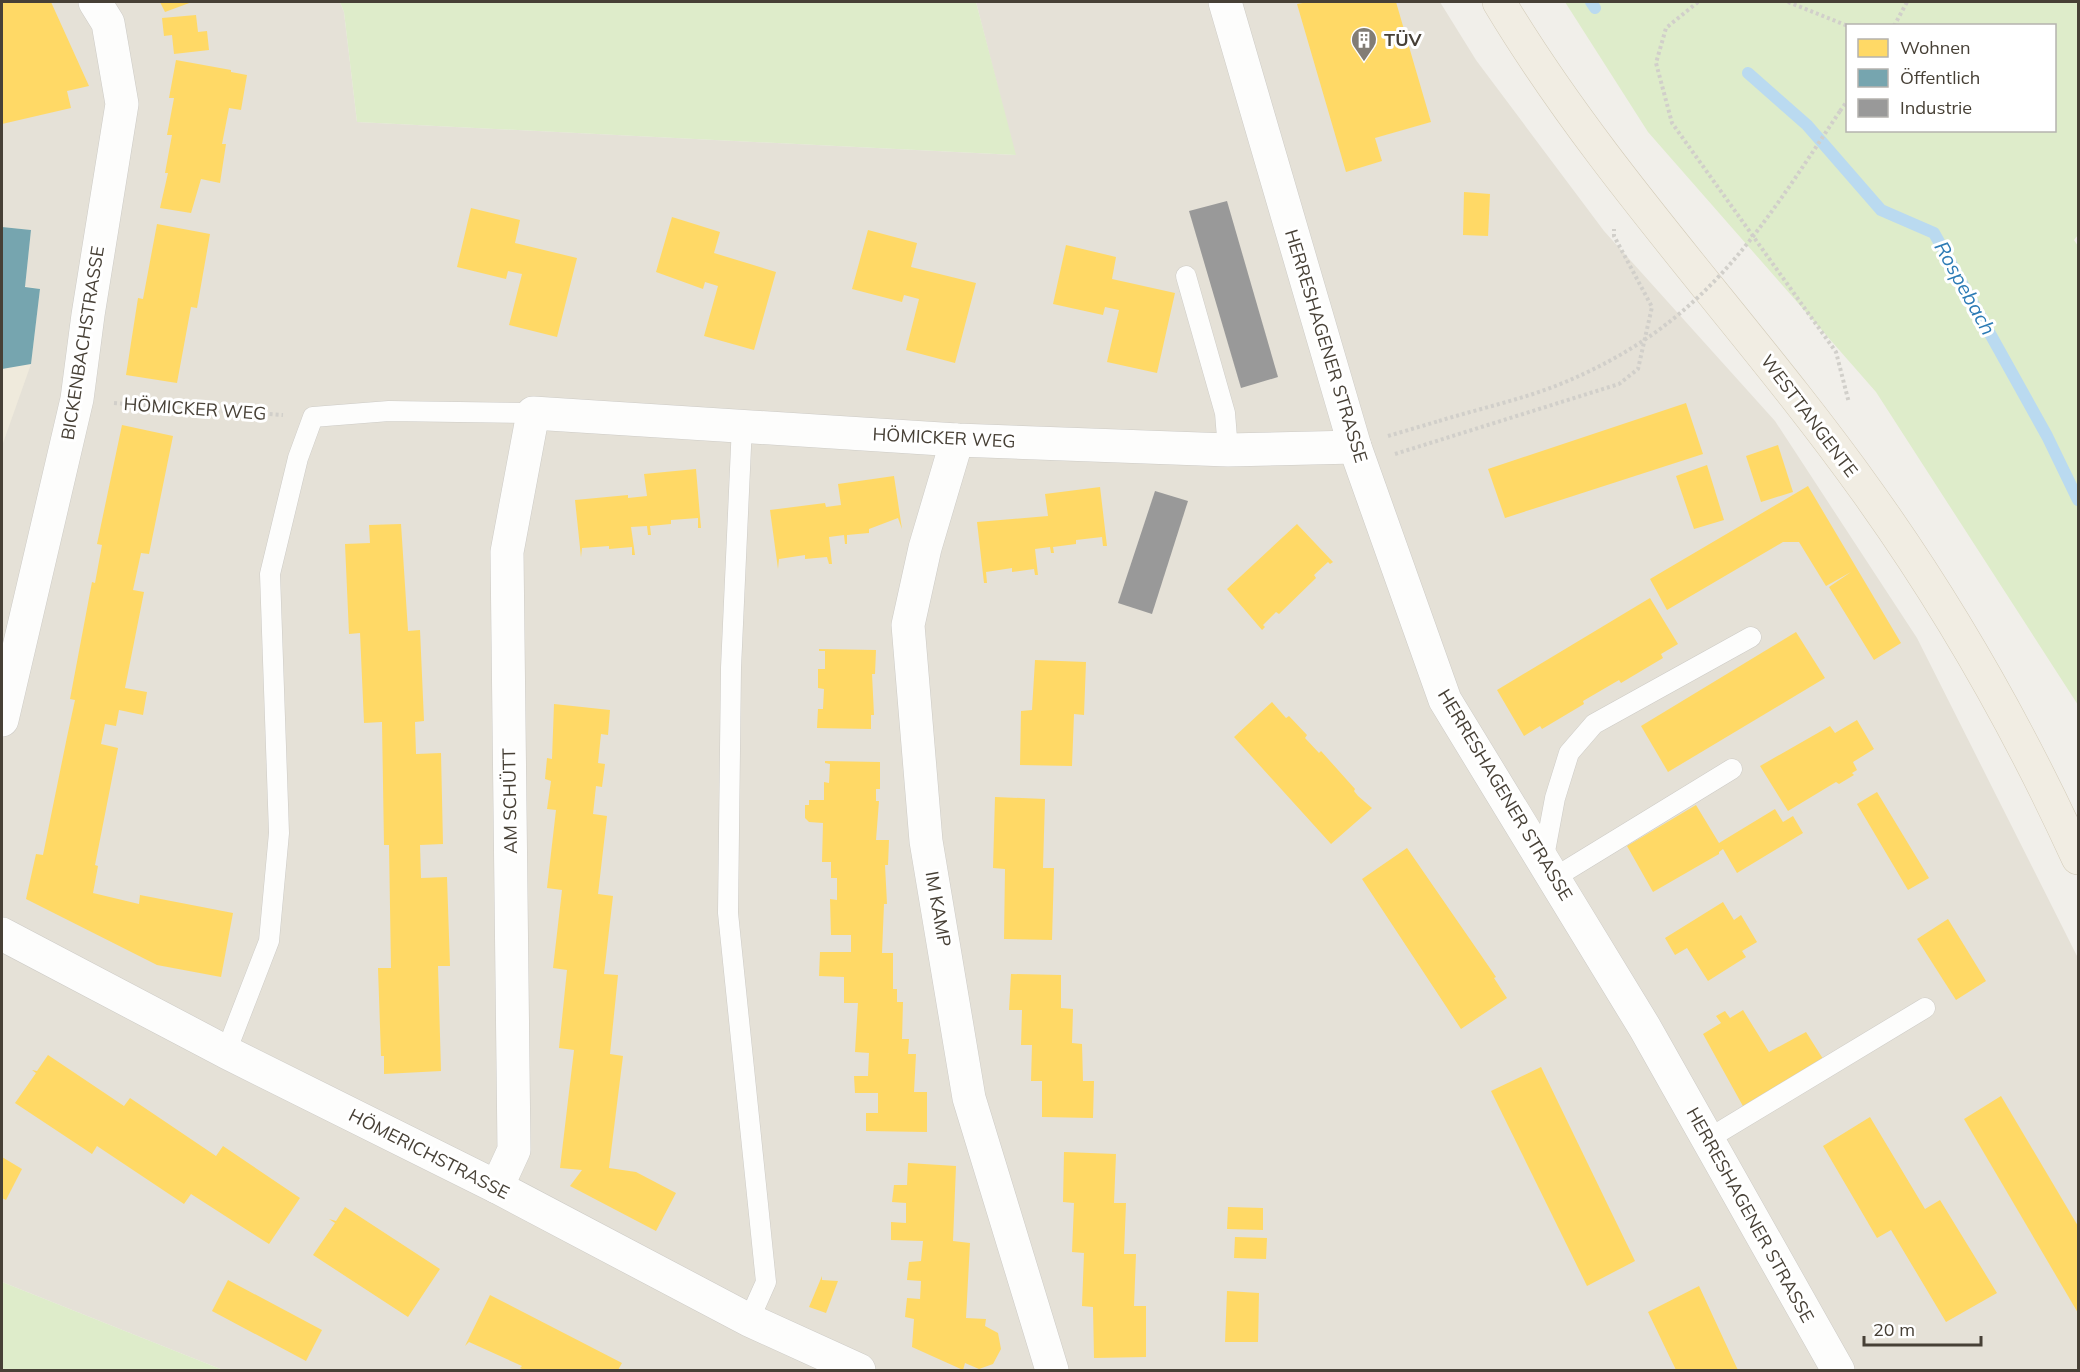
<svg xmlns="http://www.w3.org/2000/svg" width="2080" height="1372" font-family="Mulish,sans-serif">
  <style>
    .residential { fill: #e5e1d7 }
    .education { fill: #efeadc }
    .green { fill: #deecca; fill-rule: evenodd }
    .homes { fill: #ffd966 }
    .public { fill: #76a5af }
    .industry { fill: #999 }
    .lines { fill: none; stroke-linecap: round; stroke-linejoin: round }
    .stream { stroke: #badaf0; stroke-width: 12 }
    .lane-casing { stroke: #cdcbc6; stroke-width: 21 }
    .street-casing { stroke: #cdcbc6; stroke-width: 34 }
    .primary-casing { stroke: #d3cbb7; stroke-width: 34 }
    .path { stroke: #d1cfca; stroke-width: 4; stroke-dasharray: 3 3; stroke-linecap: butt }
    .lane { stroke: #fdfdfc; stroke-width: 20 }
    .street { stroke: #fdfdfc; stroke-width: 33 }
    .primary { stroke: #f1ede3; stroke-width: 33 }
    .path-bridge { stroke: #d1cfca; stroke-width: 4; stroke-dasharray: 3 3; stroke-linecap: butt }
    .labels { text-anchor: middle; stroke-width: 6; stroke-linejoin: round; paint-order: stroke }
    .poi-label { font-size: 18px; font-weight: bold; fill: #474036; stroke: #fff; text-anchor: start }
    .street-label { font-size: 18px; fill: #474036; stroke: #fff }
    .water-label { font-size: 20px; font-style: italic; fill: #2c7bb5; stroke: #fff }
  </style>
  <rect width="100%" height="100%" fill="#f1efea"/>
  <polygon class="residential" points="2,2 340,2 344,12 357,122 1015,155 976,2 1440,2 1476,60 1604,231 1775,421 1917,638 2078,958 2078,1370 223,1370 2,1282"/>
  <polygon class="education" points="2,227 31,230 25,286 40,289 31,364 2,446"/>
  <g class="green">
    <polygon points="340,2 976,2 1016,155 357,122 344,12"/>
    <path d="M1565 2H2078V235L2074 240 2078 246V705L1876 392 1648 132ZM1848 26H2054V130H1848Z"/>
    <polygon points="2,1282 223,1370 2,1370"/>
  </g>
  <g class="homes">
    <polygon points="2,2 51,2 89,86 67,91 71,108 2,124"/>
    <polygon points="160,2 192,2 165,12"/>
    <polygon points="1308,2 1396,2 1431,122 1375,138 1382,161 1346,172 1297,4"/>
    <polygon points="196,15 198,32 207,31 209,50 174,54 172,35 164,36 162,18"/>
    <polygon points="176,60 231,70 231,72 247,75 241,110 229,108 222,144 226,144 220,183 201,179 191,213 160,208 168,173 165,173 172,135 167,135 174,98 169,98"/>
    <polygon points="1464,192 1490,194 1488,236 1463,235"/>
    <polygon points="471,208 520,220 515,243 577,258 557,337 509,325 522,274 508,271 506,279 457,267"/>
    <polygon points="672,217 720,232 714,253 776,272 754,350 704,336 718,286 705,282 703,289 656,272"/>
    <polygon points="157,224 210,234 197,308 191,307 177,383 126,375 138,298 143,299"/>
    <polygon points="868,230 917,243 911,267 976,283 955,363 906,350 919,299 904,295 902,302 852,289"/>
    <polygon points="1066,245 1116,257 1112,279 1175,293 1157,373 1107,362 1119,310 1105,307 1103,315 1053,304"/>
    <polygon points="1686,403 1703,454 1505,518 1488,469"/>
    <polygon points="122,425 173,436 149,554 141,553 133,590 144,592 125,688 147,692 143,715 119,710 116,726 105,724 101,744 118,748 95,865 98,866 93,893 139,904 140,895 233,913 221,977 157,965 26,899 36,854 43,855 67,737 75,700 70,699 92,582 95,583 102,545 97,544"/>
    <polygon points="1778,445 1793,492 1761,502 1746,456"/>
    <polygon points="1707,465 1724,520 1694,529 1676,476"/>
    <polygon points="696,469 701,528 698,528 698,518 671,520 671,524 650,526 651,535 648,535 647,526 631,527 635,555 632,555 632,547 609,549 609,546 582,548 581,557 575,500 628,495 628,498 647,496 644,474"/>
    <polygon points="894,476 902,529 898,518 869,529 869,533 847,535 847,544 845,544 844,535 829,537 832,564 829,564 827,557 805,559 805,555 779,559 778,569 770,510 825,503 826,507 841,505 838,484"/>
    <polygon points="1808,486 1901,643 1874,660 1829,587 1851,572 1826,586 1799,542 1783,542 1667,610 1650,579"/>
    <polygon points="1100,487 1107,546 1103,546 1102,537 1076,540 1076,544 1053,547 1054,553 1051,553 1050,547 1035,549 1038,575 1035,575 1034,569 1012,572 1012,568 986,572 987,583 984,583 977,522 1048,516 1045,494"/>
    <polygon points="401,524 408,631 420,630 424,721 415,722 416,754 441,753 443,844 420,845 421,878 447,877 450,966 438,966 441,1071 384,1074 384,1056 381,1056 378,968 391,968 389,845 384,845 382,722 364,723 360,633 349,634 345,544 370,543 369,525"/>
    <polygon points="1297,524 1333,562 1330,564 1328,562 1314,575 1316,578 1279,614 1276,612 1263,625 1265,627 1262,630 1227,589"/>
    <polygon points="1650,598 1678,644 1661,654 1663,658 1621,683 1619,680 1583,701 1584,704 1542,729 1540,726 1524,736 1497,690"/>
    <polygon points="1796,632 1825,678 1668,772 1641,726"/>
    <polygon points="819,649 876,650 875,674 872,674 874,715 871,715 871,729 817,728 818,709 823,709 824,689 818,688 818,669 825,669 825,651 819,651"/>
    <polygon points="1035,660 1086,662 1084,715 1074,714 1072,766 1020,765 1021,711 1032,710"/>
    <polygon points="1272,702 1286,718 1289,716 1307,735 1305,738 1319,753 1321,751 1355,789 1354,791 1358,796 1372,808 1331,844 1234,737"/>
    <polygon points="554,704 610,710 608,735 601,734 598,763 605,764 602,787 596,786 593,814 607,816 598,894 613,896 604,974 618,975 610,1054 623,1056 609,1168 636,1172 676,1193 656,1231 570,1186 582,1170 560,1168 574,1050 559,1048 567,970 553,968 562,890 547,888 556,810 547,809 551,781 545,779 547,758 552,759"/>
    <polygon points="1857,720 1874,749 1853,762 1857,770 1852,773 1854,775 1839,784 1836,782 1788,811 1760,766 1830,726 1835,733"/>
    <polygon points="825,761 880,762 880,789 876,789 876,801 879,801 876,840 889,840 888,865 885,865 887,904 884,904 882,953 893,953 893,989 897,989 897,1002 903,1002 902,1039 909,1039 908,1054 916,1054 914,1092 927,1092 927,1132 866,1131 866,1113 878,1113 878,1093 855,1093 854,1076 868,1076 869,1053 855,1052 858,1003 844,1003 844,977 819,976 820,952 851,952 851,935 831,935 830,899 837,900 837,878 831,878 831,862 822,862 823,823 809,822 805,818 805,805 809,805 809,800 824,800 824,782 829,783 830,764 825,763"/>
    <polygon points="1877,792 1929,878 1908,890 1857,804"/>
    <polygon points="995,797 1045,799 1043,868 1054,868 1052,940 1004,939 1005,869 993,868"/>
    <polygon points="1696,805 1719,843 1775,809 1783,822 1793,816 1803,833 1737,873 1723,849 1719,852 1719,854 1653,892 1627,846"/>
    <polygon points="1407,848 1496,977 1494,978 1507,998 1461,1029 1362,879"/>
    <polygon points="1723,902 1734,920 1741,915 1757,942 1742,951 1746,957 1708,981 1687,948 1675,955 1665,938"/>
    <polygon points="1948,919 1986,981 1956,1000 1917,939"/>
    <polygon points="1011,974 1061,975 1061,1008 1073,1009 1072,1043 1082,1044 1083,1081 1094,1081 1093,1118 1042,1117 1042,1081 1031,1081 1032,1045 1021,1045 1022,1010 1009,1010"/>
    <polygon points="1743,1010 1769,1052 1806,1032 1825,1062 1744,1108 1703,1034 1721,1023 1716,1016 1725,1011 1730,1018"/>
    <polygon points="48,1055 124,1106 130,1098 216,1156 223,1146 300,1198 269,1244 191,1194 184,1204 97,1146 92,1154 15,1103 36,1073 32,1070 37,1071"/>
    <polygon points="1541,1067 1635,1261 1587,1286 1491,1091"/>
    <polygon points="2001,1096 2078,1226 2078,1313 1964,1119"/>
    <polygon points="1870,1117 1925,1209 1940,1200 1997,1293 1946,1322 1891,1230 1877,1238 1823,1146"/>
    <polygon points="1064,1152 1116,1154 1114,1203 1126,1203 1124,1254 1136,1254 1134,1306 1146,1306 1146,1357 1094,1358 1093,1307 1082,1306 1084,1253 1072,1252 1074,1203 1063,1202"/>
    <polygon points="2,1157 22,1169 6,1200 2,1198"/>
    <polygon points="908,1163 956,1166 953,1241 970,1243 966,1318 986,1319 985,1326 998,1333 1001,1349 993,1364 979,1369 965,1363 963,1370 912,1347 914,1319 905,1317 907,1298 920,1299 921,1281 907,1280 909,1262 921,1261 923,1241 891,1240 891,1222 906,1223 906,1203 892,1202 894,1185 907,1185"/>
    <polygon points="345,1207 440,1269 408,1317 313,1255 335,1223 329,1219 336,1221"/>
    <polygon points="1228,1207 1263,1208 1263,1230 1227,1229"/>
    <polygon points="1235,1237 1267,1238 1266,1259 1234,1258"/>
    <polygon points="822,1276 822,1280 838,1281 826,1313 809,1307"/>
    <polygon points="228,1280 322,1330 306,1361 212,1311"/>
    <polygon points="1699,1286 1736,1366 1738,1370 1676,1370 1648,1312"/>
    <polygon points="1227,1291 1259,1293 1258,1342 1225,1342"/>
    <polygon points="490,1295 622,1363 618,1370 524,1370 520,1368 522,1366 469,1342 465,1346"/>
  </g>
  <polygon class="public" points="2,227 31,230 25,287 40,289 31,364 2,369"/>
  <g class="industry">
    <polygon points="1227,201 1278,377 1241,388 1189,211"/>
    <polygon points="1155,491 1188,501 1152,614 1118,603"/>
  </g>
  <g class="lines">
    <g class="stream">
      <polyline points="1591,2 1595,8"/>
      <polyline points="1748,73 1807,125 1881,210 1934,233 2047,436 2078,500"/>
    </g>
    <defs>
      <g id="lane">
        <polyline points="1186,276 1225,413 1228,450"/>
        <polyline points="742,425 731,668 728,913 766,1282 749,1320"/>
        <polyline points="1543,862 1555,798 1569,753 1594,724 1751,637"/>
        <polyline points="1554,878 1732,769"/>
        <polyline points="226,1052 269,941 279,833 270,574 298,458 313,417 389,411 533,413"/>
        <polyline points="1708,1139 1925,1008"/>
      </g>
      <g id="street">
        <polyline points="1225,2 1355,447 1445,700 1645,1028 1838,1370"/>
        <polyline points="957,440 925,548 908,625 926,841 969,1098 1052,1370"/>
        <polyline points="2,720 77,399 88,315 122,104 108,23 95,2"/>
        <polyline points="2,934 226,1052 497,1187 749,1320 859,1370"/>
        <polyline points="497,1187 514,1150 507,552 533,413 957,440 1228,450 1355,447"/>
      </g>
      <path id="primary" d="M1499 2C1604 177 1749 326 1868 493 1949 606 2020 731 2078 858"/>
    </defs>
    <use href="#lane" class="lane-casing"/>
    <use href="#street" class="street-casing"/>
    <use href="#primary" class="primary-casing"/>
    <g class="path">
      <polyline points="1698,2 1666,28 1656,63 1672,123 1836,352 1849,403"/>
      <polyline points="1788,2 1848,26"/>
      <polyline points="1894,26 1907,2"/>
      <polyline points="1840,111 1848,100"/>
      <polyline points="114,403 283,415"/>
      <polyline points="1388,436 1439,421"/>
      <polyline points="1395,454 1619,384 1638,369 1652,307 1614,236 1614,229"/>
    </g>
    <use href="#lane" class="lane"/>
    <use href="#street" class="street"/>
    <use href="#primary" class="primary"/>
    <path class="path-bridge" d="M1439 421C1478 409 1520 400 1558 385 1704 326 1757 235 1840 111"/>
  </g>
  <defs>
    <symbol id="building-pin" viewBox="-11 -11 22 30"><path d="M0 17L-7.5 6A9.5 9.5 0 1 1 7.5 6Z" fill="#827d75" stroke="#fff"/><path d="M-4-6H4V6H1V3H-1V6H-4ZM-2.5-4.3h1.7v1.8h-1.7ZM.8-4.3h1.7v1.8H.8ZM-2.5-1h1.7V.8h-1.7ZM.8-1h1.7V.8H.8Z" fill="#fff"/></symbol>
  </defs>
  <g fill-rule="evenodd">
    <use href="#building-pin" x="1349" y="25" width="30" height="40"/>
  </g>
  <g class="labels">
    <g class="poi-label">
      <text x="1384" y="46">TÜV</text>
    </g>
    <g class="street-label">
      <text transform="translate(83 343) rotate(-81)" y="6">BICKENBACHSTRASSE</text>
      <text transform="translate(1326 346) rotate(73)" y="6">HERRESHAGENER STRASSE</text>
      <text transform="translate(195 409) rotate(4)" y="6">HÖMICKER WEG</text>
      <text transform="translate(1809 416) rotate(53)" y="6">WESTTANGENTE</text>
      <text transform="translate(944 438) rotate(3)" y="6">HÖMICKER WEG</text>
      <text transform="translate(1505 795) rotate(59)" y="6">HERRESHAGENER STRASSE</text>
      <text transform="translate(510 801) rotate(-91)" y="6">AM SCHÜTT</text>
      <text transform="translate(938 909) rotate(80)" y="6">IM KAMP</text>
      <text transform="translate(429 1154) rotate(27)" y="6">HÖMERICHSTRASSE</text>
      <text transform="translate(1750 1215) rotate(61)" y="6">HERRESHAGENER STRASSE</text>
    </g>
    <g class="water-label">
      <text transform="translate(1965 288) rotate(61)" y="7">Rospebach</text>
    </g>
  </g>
  <rect width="2080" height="1372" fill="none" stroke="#474036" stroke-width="6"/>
  <rect x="1846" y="24" width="210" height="108" fill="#ffffff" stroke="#b5b3af" stroke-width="1.5"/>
  <rect x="1858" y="39" width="30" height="18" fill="#ffd966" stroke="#b5b3af" stroke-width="1.5"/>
  <text x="1900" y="54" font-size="18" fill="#474036">Wohnen</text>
  <rect x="1858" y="69" width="30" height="18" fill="#76a5af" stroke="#b5b3af" stroke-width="1.5"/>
  <text x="1900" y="84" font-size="18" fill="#474036">Öffentlich</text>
  <rect x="1858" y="99" width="30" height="18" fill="#999999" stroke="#b5b3af" stroke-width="1.5"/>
  <text x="1900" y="114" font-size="18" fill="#474036">Industrie</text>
  <path d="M1864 1336v9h117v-9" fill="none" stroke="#474036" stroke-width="3"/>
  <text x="1873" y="1336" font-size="18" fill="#474036" stroke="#ffffff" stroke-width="4.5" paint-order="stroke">20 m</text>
</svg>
